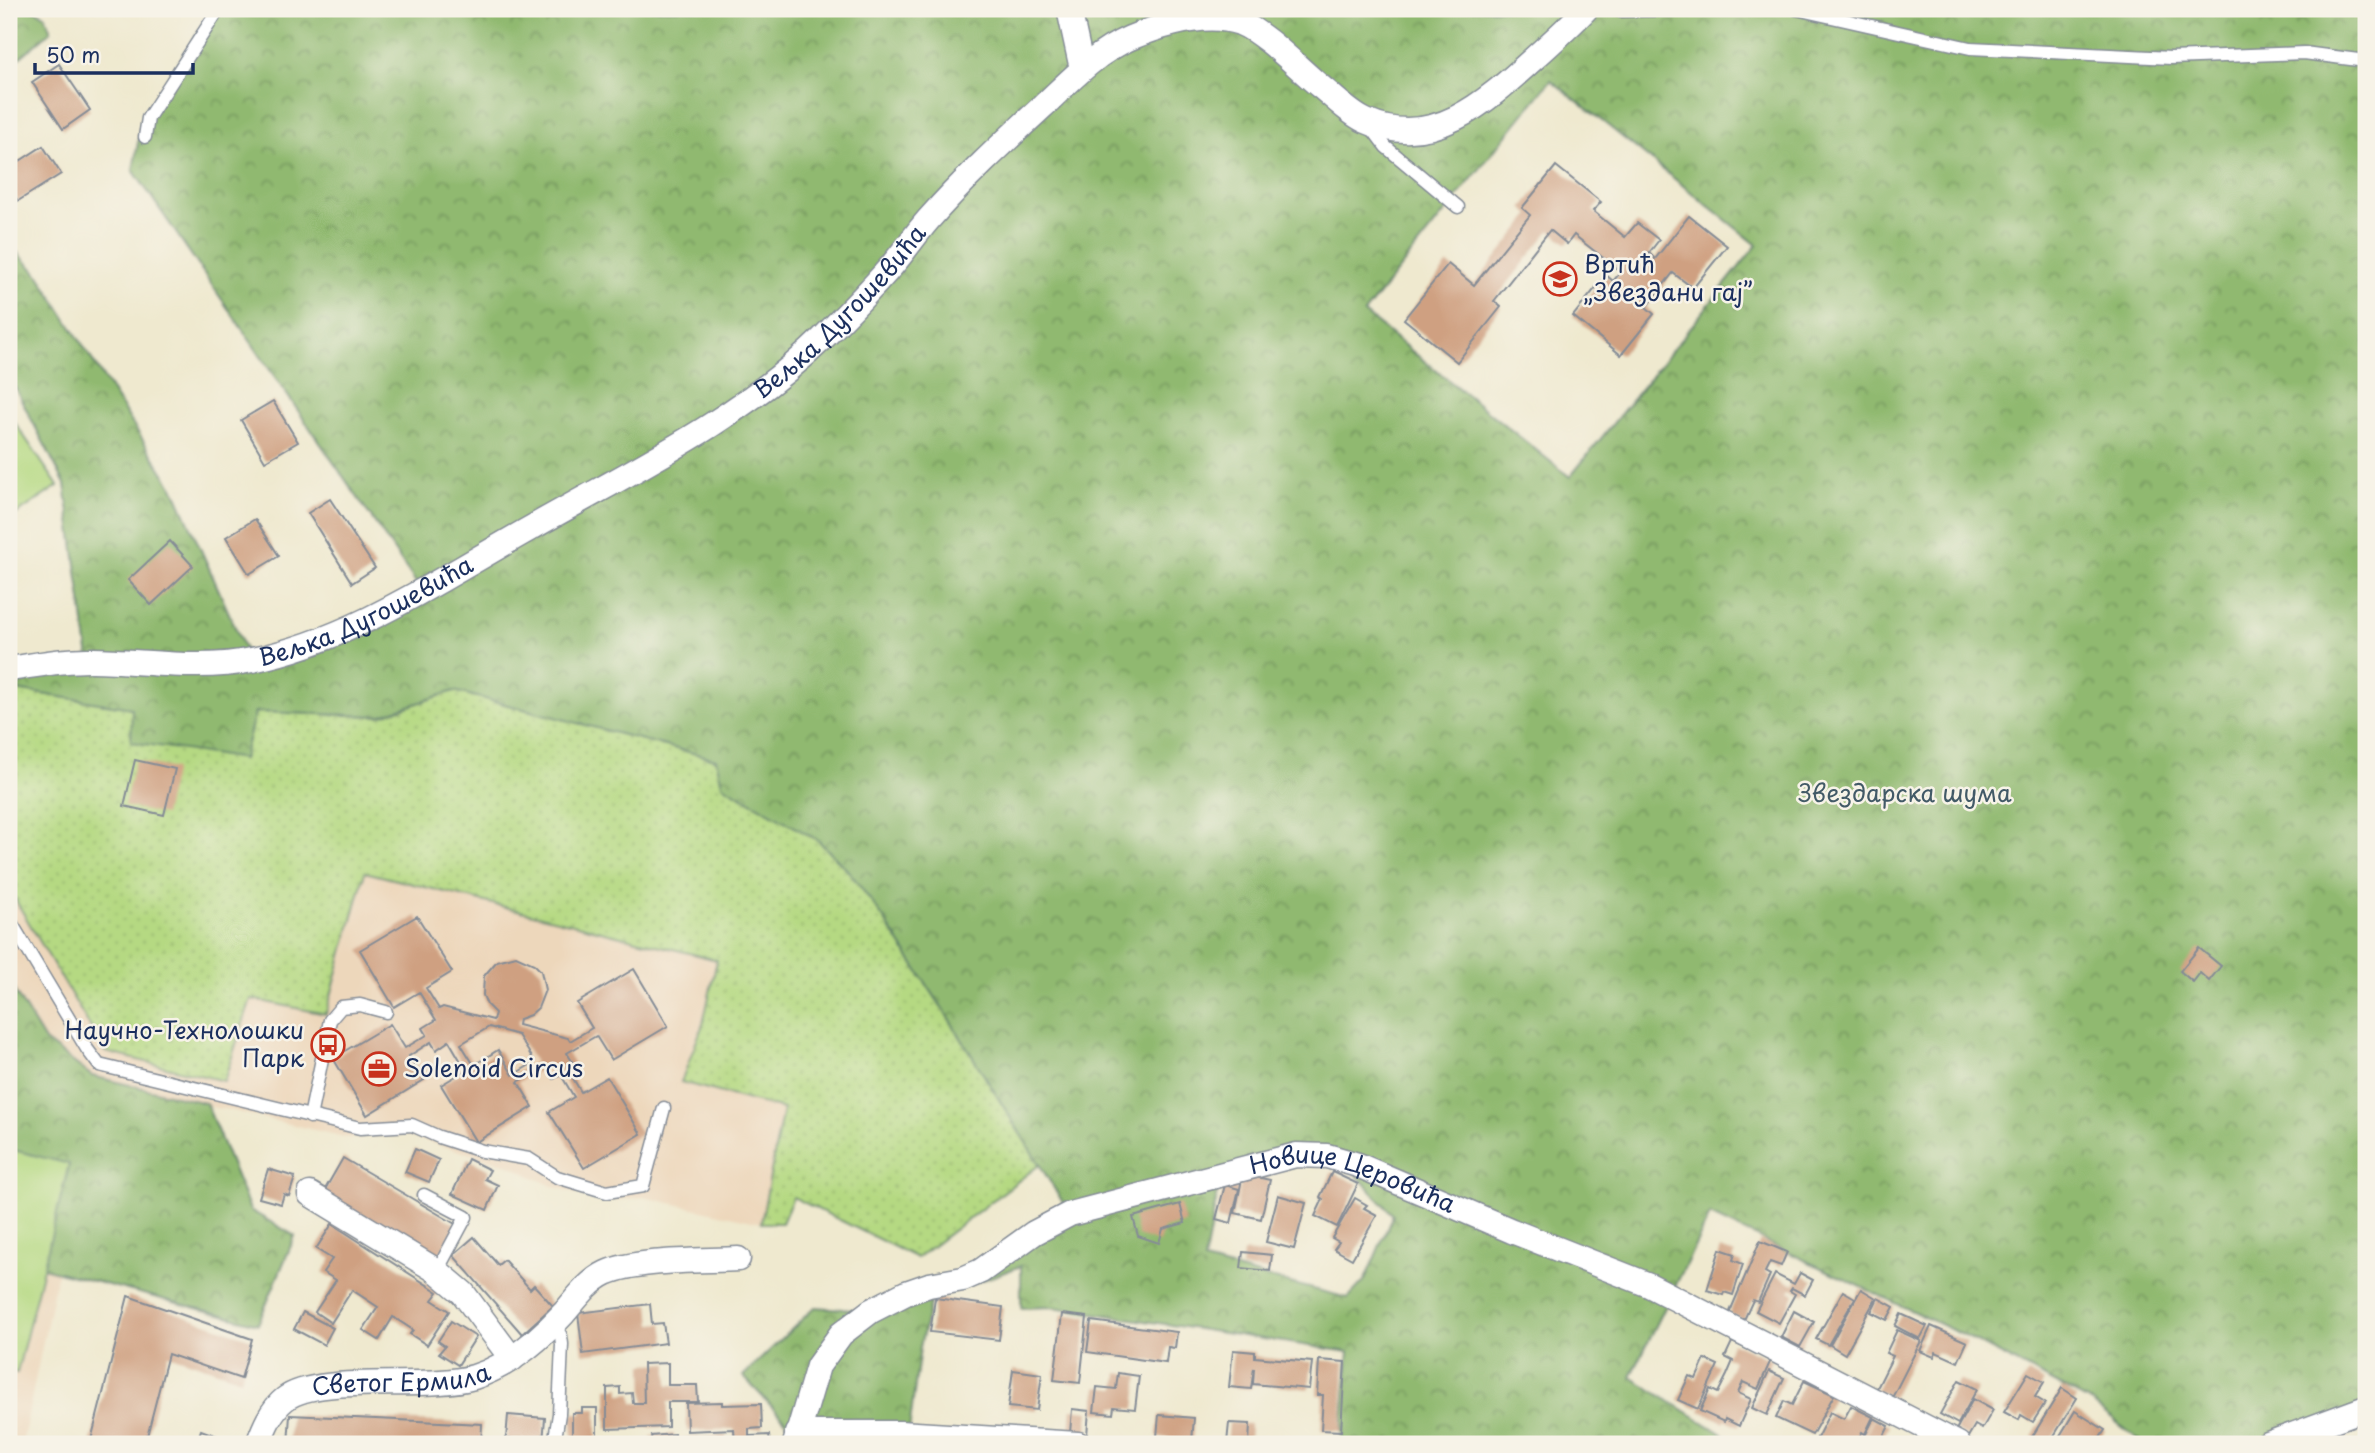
<svg xmlns="http://www.w3.org/2000/svg" width="2375" height="1453" font-family="'Playpen Sans',sans-serif">
  <style>
    .built { fill: #edd7bb }
    .grass { fill: url(#grass-dots); stroke: #688470; stroke-width: 2 }
    .forest { fill: url(#forest-crowns); stroke: #567467; stroke-width: 2; fill-rule: evenodd }
    .pitch { fill: #b5d982; stroke: #688470; stroke-width: 2 }
    .building { fill: #cfa081; fill-rule: evenodd }
    .lines { fill: none; stroke-linecap: round; stroke-linejoin: round }
    .lane-casing { stroke: #858c96; stroke-width: 15 }
    .street-casing { stroke: #858c96; stroke-width: 27 }
    .lane { stroke: #fff; stroke-width: 12 }
    .street { stroke: #fff; stroke-width: 24 }
    .labels { text-anchor: middle; stroke-width: 5; stroke-linejoin: round; paint-order: stroke }
    .poi-label { font-size: 24px; fill: #1b2f5e; stroke: #f7f3e8; text-anchor: start }
    .street-label { font-size: 24px; fill: #1b2f5e; stroke: #f7f3e8 }
    .park-label { font-size: 24px; fill: #425a67; stroke: #f7f3e8 }
  </style>
  <defs>
    <pattern id="grass-dots" width="8" height="8" patternUnits="userSpaceOnUse" patternTransform="scale(1.75)"><rect width="8" height="8" fill="#b5d982"/><path d="M2 2h.1M6 6h.1" fill="none" stroke="#9bbb73" stroke-width="1.8" stroke-linecap="round"/></pattern>
    <pattern id="forest-crowns" width="20" height="18" patternUnits="userSpaceOnUse" patternTransform="scale(1.75)"><rect width="20" height="18" fill="#90b970"/><path d="M2 6a3 3 0 1 1 6 0M12 15a3 3 0 1 1 6 0" fill="none" stroke="#75975f"/></pattern>
  </defs>
  <rect width="100%" height="100%" fill="#f7f3e8"/>
  <filter id="ink" filterUnits="userSpaceOnUse"><feTurbulence type="fractalNoise" baseFrequency=".0143" numOctaves="2"/><feDisplacementMap in="SourceGraphic" scale="14" xChannelSelector="R" yChannelSelector="G"/><feConvolveMatrix kernelMatrix="1 2 1 2 8 2 1 2 1" color-interpolation-filters="sRGB"/></filter>
  <filter id="wash" filterUnits="userSpaceOnUse"><feTurbulence type="fractalNoise" baseFrequency=".00686" numOctaves="4" result="noise"/><feDisplacementMap in="SourceGraphic" scale="28" xChannelSelector="R" yChannelSelector="G"/><feGaussianBlur stdDeviation="1.57" result="paint"/><feColorMatrix in="noise" values="0 0 0 0 0 0 0 0 0 0 0 0 0 0 0 0 0 1.4 0 .05"/><feComposite in="paint" operator="in"/></filter>
  <g filter="url(#wash)">
    <rect width="100%" height="100%" fill="#efe9cf"/>
    <g class="built">
      <polygon points="9,700 112,809 728,901 783,1109 761,1223 643,1197 606,1201 552,1186 509,1165 404,1135 349,1138 229,1110 108,1090 63,1079 9,984"/>
      <polygon points="9,1130 83,1148 22,1444 9,1444"/>
    </g>
    <polygon class="grass" points="9,689 132,708 243,759 255,712 379,716 454,691 716,759 723,785 819,841 850,873 882,916 1043,1162 917,1258 793,1197 782,1223 761,1223 783,1109 681,1082 703,1024 717,960 365,872 326,1014 251,999 224,1081 105,1052 9,889"/>
    <g class="forest">
      <polygon points="9,9 32,9 45,15 51,31 9,67"/>
      <path d="M213 9H2366V1408L2268 1444H2144L2091 1402 2053 1382 1969 1338 1710 1215 1631 1377 1738 1444H1341L1349 1352 1053 1307 1021 1308V1266L931 1299 920 1347 909 1431 797 1433 743 1376 815 1307 871 1311 976 1274 1070 1214 943 1009 882 916 850 873 819 841 722 785 716 759 454 691 379 716 255 712 243 759 131 742 132 708 9 689V669L89 659 65 484 9 376V244L38 274 175 491 250 661 421 590 133 170 142 121ZM1551 80 1757 245 1570 477 1364 313ZM1343 1160 1393 1215 1365 1280 1348 1298 1204 1261 1221 1175Z"/>
      <polygon points="9,982 45,1041 92,1076 206,1103 250,1210 295,1236 258,1324 43,1268 69,1165 9,1149"/>
    </g>
    <g class="pitch">
      <polygon points="9,414 58,486 9,519"/>
      <polygon points="9,1149 69,1164 17,1373 9,1371"/>
    </g>
    <g id="blocks">
      <g class="building">
        <polygon points="59,64 90,110 63,129 32,82"/>
        <polygon points="43,146 61,174 18,201 9,187 9,168"/>
        <polygon points="1556,166 1601,202 1593,211 1625,237 1637,223 1659,240 1649,253 1655,259 1689,216 1727,246 1693,288 1673,273 1646,307 1654,314 1621,355 1573,316 1606,275 1613,281 1621,272 1574,235 1567,244 1550,230 1494,301 1501,307 1457,362 1404,319 1448,264 1474,285 1530,215 1522,208"/>
        <polygon points="273,401 298,442 265,461 241,420"/>
        <polygon points="330,499 375,568 352,583 308,513"/>
        <polygon points="255,519 279,556 249,574 226,537"/>
        <polygon points="170,541 193,566 151,605 128,580"/>
        <polygon points="135,760 175,769 164,815 124,806"/>
        <path d="M417 916 452 972 426 988 439 1009 443 1007 493 1020 495 1013 487 1005 483 995 484 976 497 961 516 956 534 964 541 971 545 990 538 1008 530 1015 519 1019 518 1025 568 1038 570 1041 592 1028 577 1003 634 969 668 1026 611 1060 596 1036 567 1053 575 1066 568 1070 581 1092 607 1077 641 1134 584 1168 549 1112 574 1097 561 1075 554 1079 546 1066 518 1082 533 1107 476 1142 441 1085 466 1070 449 1041 436 1050 431 1042 409 1056 424 1080 367 1115 333 1058 390 1024 405 1048 427 1035 423 1028 436 1020 419 992 394 1007 360 950ZM489 1027 518 1035 535 1062 513 1075 498 1050 474 1065 461 1044Z"/>
        <polygon points="2199,948 2221,966 2209,981 2200,973 2193,982 2180,971"/>
        <polygon points="415,1149 439,1160 429,1182 405,1172"/>
        <polygon points="343,1158 457,1225 437,1259 323,1193"/>
        <polygon points="468,1159 490,1170 485,1179 498,1185 487,1210 452,1194"/>
        <polygon points="268,1169 295,1177 289,1196 284,1194 281,1204 259,1198"/>
        <polygon points="1332,1172 1358,1184 1337,1227 1315,1216 1323,1199 1320,1197"/>
        <polygon points="1243,1174 1270,1180 1261,1219 1235,1213"/>
        <polygon points="1225,1185 1239,1189 1231,1223 1216,1219"/>
        <polygon points="1278,1195 1306,1203 1294,1249 1266,1242"/>
        <polygon points="1355,1198 1367,1205 1364,1208 1377,1215 1352,1259 1334,1249 1339,1242 1332,1238"/>
        <polygon points="1180,1204 1185,1223 1163,1229 1159,1243 1138,1236 1133,1217"/>
        <polygon points="332,1224 438,1292 432,1300 449,1311 427,1345 410,1334 413,1330 393,1317 379,1340 363,1330 378,1307 352,1290 331,1323 315,1312 336,1280 323,1272 332,1259 316,1249"/>
        <polygon points="474,1237 498,1265 504,1260 530,1289 534,1285 553,1306 522,1334 453,1255"/>
        <polygon points="1760,1241 1787,1252 1781,1266 1770,1262 1765,1272 1770,1275 1758,1302 1753,1300 1744,1320 1729,1314"/>
        <polygon points="1720,1249 1735,1254 1733,1260 1743,1264 1733,1295 1724,1292 1723,1295 1707,1290"/>
        <polygon points="1243,1252 1272,1255 1270,1271 1241,1268"/>
        <polygon points="1800,1273 1813,1280 1805,1295 1792,1288 1790,1291 1795,1294 1779,1323 1756,1311 1775,1274 1794,1284"/>
        <polygon points="1861,1289 1876,1298 1845,1354 1830,1345"/>
        <polygon points="1843,1291 1855,1298 1828,1345 1816,1339"/>
        <polygon points="128,1296 252,1339 241,1379 168,1354 145,1444 90,1444"/>
        <polygon points="935,1298 1003,1307 999,1340 930,1332"/>
        <polygon points="1878,1298 1894,1307 1887,1320 1871,1312"/>
        <polygon points="650,1304 652,1324 663,1323 666,1343 583,1354 578,1313"/>
        <polygon points="1794,1311 1814,1322 1800,1347 1781,1337"/>
        <polygon points="303,1312 333,1328 324,1345 294,1329"/>
        <polygon points="1062,1314 1087,1317 1080,1383 1054,1380"/>
        <polygon points="1901,1314 1927,1326 1920,1339 1895,1326"/>
        <polygon points="451,1321 476,1337 458,1365 439,1353 445,1346 438,1341"/>
        <polygon points="1091,1321 1177,1332 1175,1348 1168,1347 1166,1363 1087,1352"/>
        <polygon points="1931,1326 1967,1342 1958,1362 1936,1352 1934,1357 1920,1351"/>
        <polygon points="1897,1330 1921,1341 1892,1398 1876,1390 1893,1356 1886,1353"/>
        <polygon points="1732,1342 1771,1360 1758,1389 1743,1382 1738,1393 1751,1399 1739,1426 1725,1419 1724,1422 1700,1411 1710,1389 1718,1393 1727,1375 1733,1361 1725,1357"/>
        <polygon points="1233,1350 1255,1352 1255,1357 1312,1362 1309,1389 1253,1384 1254,1368 1251,1389 1229,1387"/>
        <polygon points="1705,1359 1718,1365 1698,1409 1678,1400 1689,1376 1696,1379"/>
        <polygon points="1319,1360 1345,1362 1341,1431 1321,1430 1323,1395 1317,1395"/>
        <polygon points="668,1363 668,1385 697,1385 698,1402 668,1402 668,1427 607,1429 607,1388 620,1387 620,1394 632,1393 633,1403 644,1403 643,1364"/>
        <polygon points="1013,1370 1042,1374 1037,1410 1008,1407"/>
        <polygon points="1769,1371 1784,1378 1767,1415 1752,1408"/>
        <polygon points="1118,1373 1139,1376 1135,1409 1114,1407 1113,1414 1094,1412 1097,1387 1116,1389"/>
        <polygon points="2028,1373 2044,1382 2035,1397 2045,1403 2033,1422 2021,1415 2019,1420 2004,1412"/>
        <polygon points="1959,1380 1977,1389 1958,1424 1940,1414"/>
        <polygon points="1804,1381 1834,1395 1812,1435 1776,1418 1784,1401 1792,1405"/>
        <polygon points="2062,1388 2077,1398 2049,1444 2044,1444 2032,1437"/>
        <polygon points="1973,1399 1993,1410 1982,1429 1975,1425 1968,1437 1956,1430"/>
        <polygon points="722,1402 722,1405 761,1404 762,1428 749,1429 749,1436 769,1435 770,1444 735,1444 734,1429 687,1431 686,1403"/>
        <polygon points="1851,1406 1873,1417 1865,1434 1862,1432 1856,1444 1814,1444 1830,1412 1844,1419"/>
        <polygon points="582,1408 597,1408 597,1444 572,1444 572,1413 582,1413"/>
        <polygon points="1072,1409 1089,1411 1087,1435 1070,1433"/>
        <polygon points="2075,1411 2105,1430 2096,1444 2055,1444"/>
        <polygon points="290,1415 482,1424 481,1444 288,1444"/>
        <polygon points="508,1415 545,1418 543,1442 506,1439"/>
        <polygon points="1159,1415 1194,1418 1192,1441 1157,1437"/>
        <polygon points="1874,1418 1889,1426 1880,1444 1861,1444"/>
        <polygon points="1229,1423 1250,1424 1249,1444 1227,1443"/>
        <polygon points="201,1430 220,1437 217,1444 196,1444"/>
        <polygon points="674,1434 674,1439 726,1436 726,1444 652,1444 651,1436"/>
      </g>
    </g>
  </g>
  <g filter="url(#ink)">
    <use href="#blocks" fill-opacity="0" stroke="#858c96" stroke-width="2"/>
    <g class="lines">
      <defs>
        <g id="lane">
          <polyline points="1616,9 1620,11 1717,9"/>
          <polyline points="1796,9 1970,48 2171,58 2304,53 2366,61"/>
          <polyline points="1371,127 1386,147 1458,207"/>
          <polyline points="145,137 148,118 219,9"/>
          <polyline points="9,919 87,1049 99,1065 360,1128 412,1125 439,1137 482,1151 529,1159 557,1177 607,1192 643,1186 664,1108"/>
          <polyline points="310,1117 330,1020 341,1007 360,1005 386,1012"/>
          <polyline points="424,1195 466,1217 437,1271"/>
          <polyline points="554,1324 561,1336 562,1344 559,1414 554,1444"/>
        </g>
        <g id="street">
          <polyline points="1069,9 1082,69"/>
          <path id="s1" d="M9 669C37 665 65 659 93 660 146 661 200 671 252 660 353 640 442 578 531 528 631 471 739 420 822 339 844 317 866 295 887 271 902 255 914 236 928 220 963 180 1003 143 1042 107 1069 82 1095 53 1130 38 1162 25 1206 11 1240 23 1265 33 1299 69 1321 87 1335 98 1350 114 1366 121 1432 151 1486 102 1531 61 1550 44 1569 27 1586 9"/>
          <polyline points="310,1194 437,1271 463,1293 512,1359"/>
          <polyline points="797,1433 900,1433 1078,1444"/>
          <path id="s2" d="M258 1444C264 1428 271 1410 285 1399 318 1373 426 1391 474 1377 509 1366 539 1340 564 1313 576 1299 589 1281 606 1273 636 1259 703 1261 738 1259"/>
          <path id="s3" d="M795 1444 818 1366 841 1334 871 1311 906 1293 929 1285 963 1279 981 1271 1034 1233 1070 1214 1296 1155 1327 1156 1358 1165 1512 1231 1649 1285 1958 1444"/>
          <polyline points="2268,1444 2366,1408"/>
        </g>
      </defs>
      <use href="#lane" class="lane-casing"/>
      <use href="#street" class="street-casing"/>
      <use href="#lane" class="lane"/>
      <use href="#street" class="street"/>
    </g>
  </g>
  <defs>
    <symbol id="school-ring" viewBox="-11 -11 22 22"><circle r="9.5" fill="#f7f3e8" stroke="#c8321e" stroke-width="1.5"/><path d="M0-5L7-2L0 1L-7-2ZM-4 1L0 2.5L4 1V4Q0 6-4 4Z" fill="#c8321e"/></symbol>
    <symbol id="bus-ring" viewBox="-11 -11 22 22"><circle r="9.5" fill="#f7f3e8" stroke="#c8321e" stroke-width="1.5"/><path d="M-5-6H5V4H4V6H2V4H-2V6H-4V4H-5ZM-3.5-4V0h7V-4ZM-3.5 1.2v1.5H-2V1.2ZM2 1.2v1.5H3.5V1.2Z" fill="#c8321e"/></symbol>
    <symbol id="office-ring" viewBox="-11 -11 22 22"><circle r="9.5" fill="#f7f3e8" stroke="#c8321e" stroke-width="1.5"/><path d="M-6-3h4V-5.5h4V-3h4V5H-6ZM-1-4.5V-3h2v-1.5ZM-6 0V1H6V0Z" fill="#c8321e"/></symbol>
  </defs>
  <g fill-rule="evenodd">
    <use href="#school-ring" x="1541" y="260" width="38" height="38"/>
    <use href="#bus-ring" x="309" y="1026" width="38" height="38"/>
    <use href="#office-ring" x="360" y="1050" width="38" height="38"/>
  </g>
  <g class="labels">
    <g class="poi-label">
      <text x="1584" y="273">Вртић<tspan x="1584" dy="28">„Звездани гај”</tspan></text>
      <text x="304" y="1039" text-anchor="end">Научно-Технолошки<tspan x="304" dy="28">Парк</tspan></text>
      <text x="404" y="1077">Solenoid Circus</text>
    </g>
    <g class="street-label">
      <text dy="8" stroke="none"><textPath href="#s1" startOffset="934">Вељка Дугошевића</textPath></text>
      <text dy="8" stroke="none"><textPath href="#s1" startOffset="368">Вељка Дугошевића</textPath></text>
      <text dy="8" stroke="none"><textPath href="#s3" startOffset="676">Новице Церовића</textPath></text>
      <text dy="8" stroke="none"><textPath href="#s2" startOffset="172">Светог Ермила</textPath></text>
    </g>
    <g class="park-label">
      <text x="1905" y="802">Звездарска шума</text>
    </g>
  </g>
  <rect width="2375" height="1453" fill="none" stroke="#f7f3e8" stroke-width="35"/>
  <path d="M35 63v10h158v-10" fill="none" stroke="#1b2f5e" stroke-width="3.5"/>
  <text x="46" y="63" font-size="21" fill="#1b2f5e" stroke="#f7f3e8" stroke-width="5" paint-order="stroke">50 m</text>
</svg>
